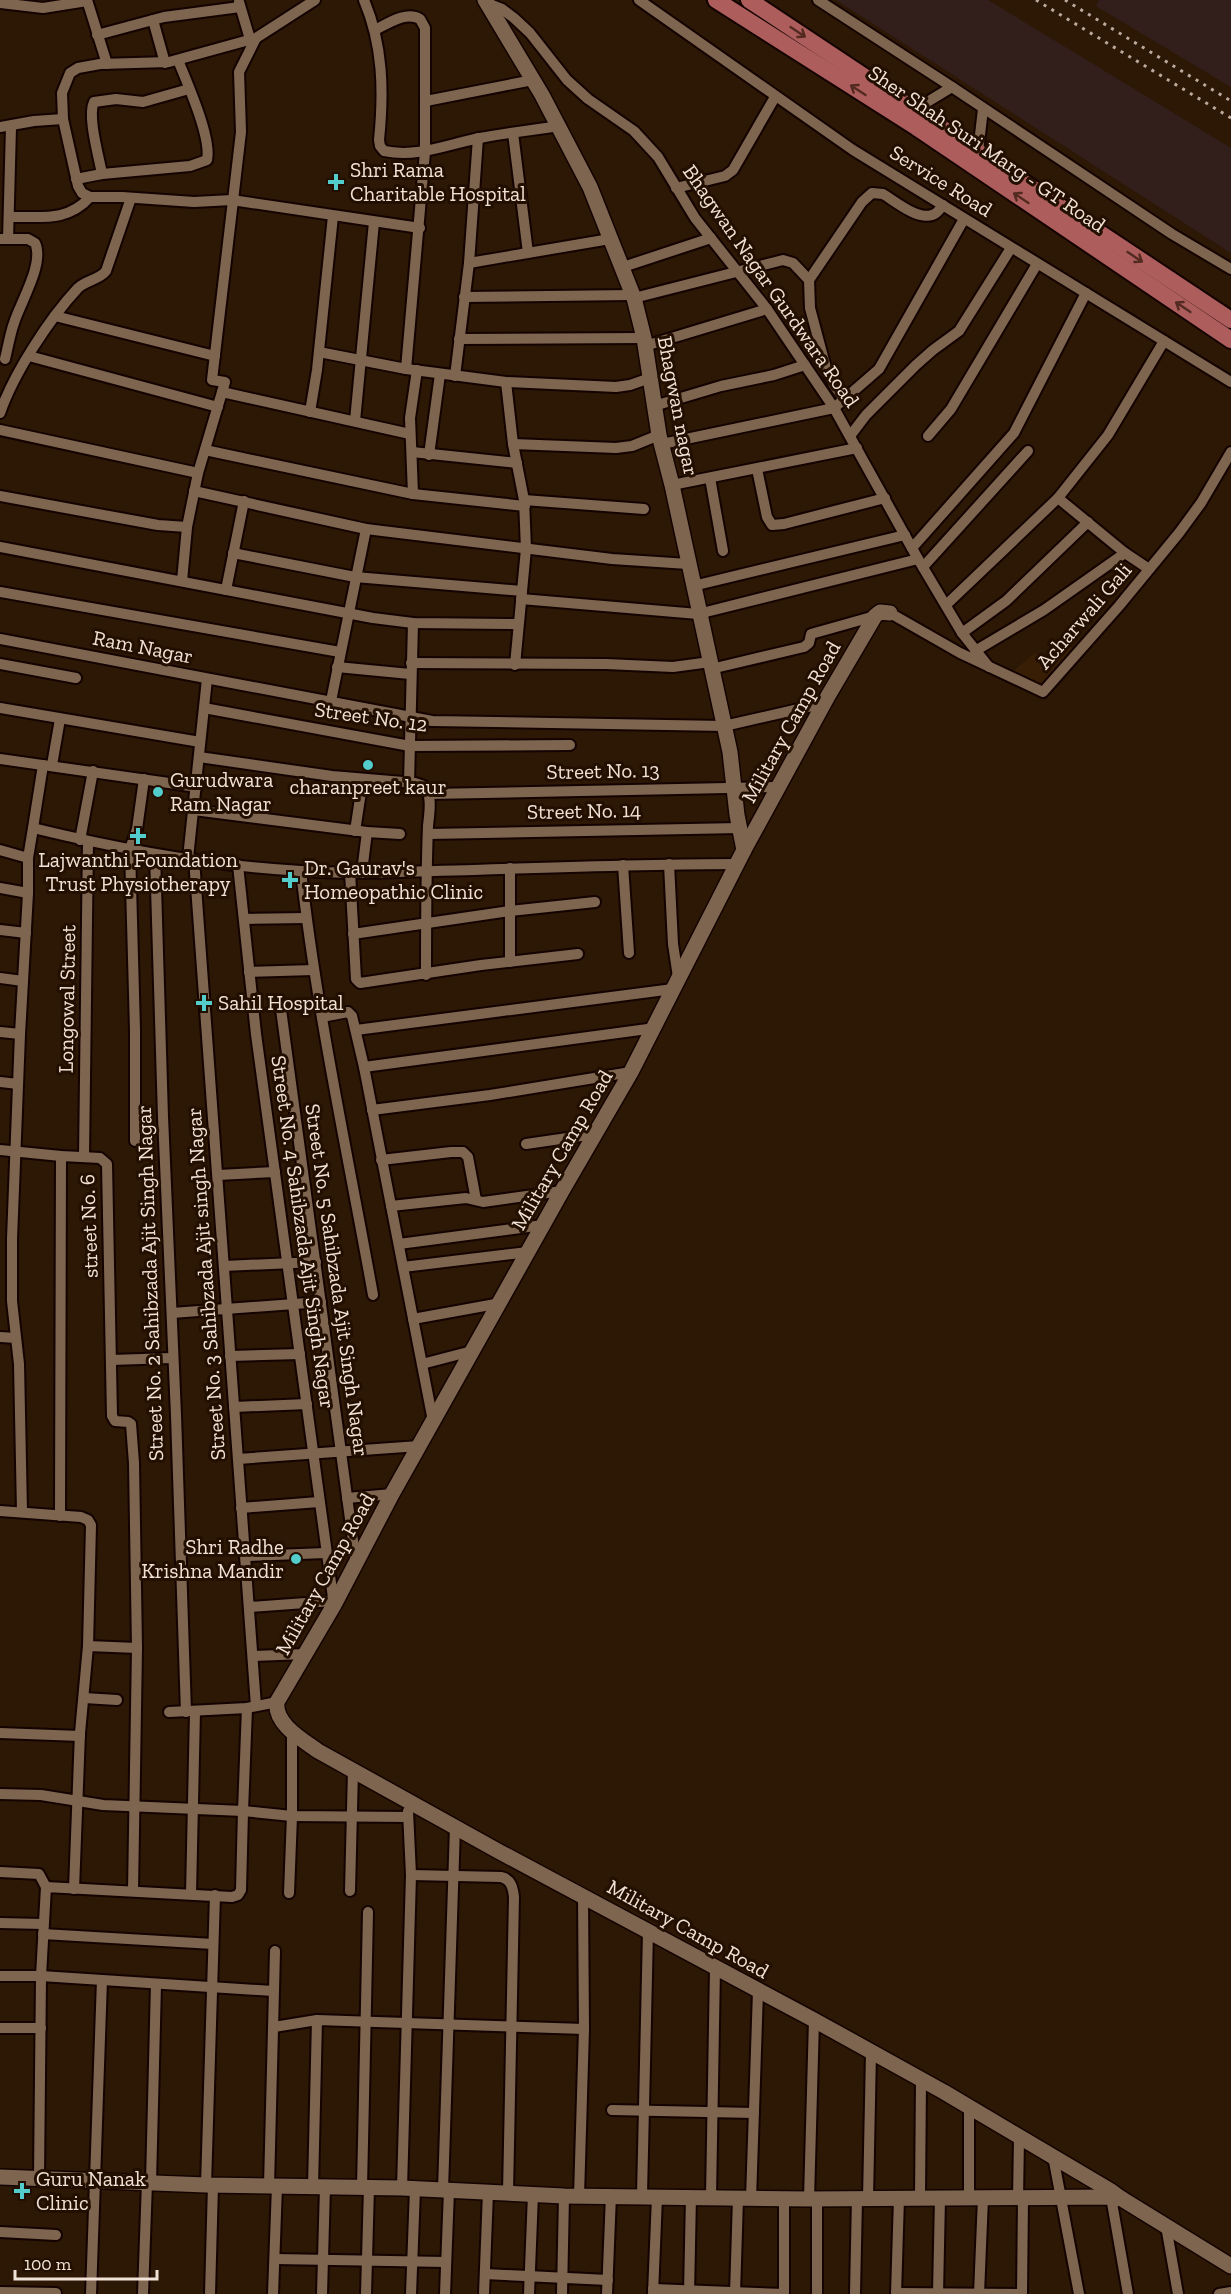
<svg xmlns="http://www.w3.org/2000/svg" width="1231" height="2294" font-family="'Zilla Slab',serif">
  <style>
    .industrial { fill: #321f1c }
    .built { fill: #381e05 }
    .lines { fill: none; stroke-linecap: round; stroke-linejoin: round }
    .street-casing { stroke: #140300; stroke-width: 14 }
    .secondary-casing { stroke: #140300; stroke-width: 18 }
    .primary-casing { stroke: #140300; stroke-width: 20 }
    .street { stroke: #7e6550; stroke-width: 10 }
    .secondary { stroke: #7e6550; stroke-width: 15 }
    .primary { stroke: #ac5d5c; stroke-width: 16 }
    .rail { stroke: #bbaa9d; stroke-width: 3; stroke-dasharray: 3 6; stroke-linecap: butt }
    .oneway { stroke: #532a20 }
    .poi-dot { fill: #52cdcc; stroke: #230f00; stroke-width: 2 }
    .labels { text-anchor: middle; stroke-width: 6; stroke-linejoin: round; paint-order: stroke }
    .street-label { font-size: 21px; fill: #f1e2d7; stroke: #230f00 }
    .poi-label { font-size: 21px; fill: #f1e2d7; stroke: #230f00; text-anchor: start }
  </style>
  <rect width="100%" height="100%" fill="#2d1806"/>
  <g class="industrial">
    <polygon points="836,0 988,0 1231,148 1231,253"/>
    <polygon points="1099,0 1231,0 1231,87 1096,6"/>
  </g>
  <polygon class="built" points="1061,639 1073,648 1039,687 1012,672 1035,653 1044,662"/>
  <g class="lines">
    <defs>
      <g id="street">
        <polyline points="87,0 107,64"/>
        <polyline points="315,0 256,38 169,62 100,64 78,68 70,73 62,93 63,119 78,186 82,193 90,197 122,197 194,202 232,200 420,228"/>
        <path d="M364 0C383 45 384 91 379 140L380 146 384 151C418 158 448 144 480 138 506 133 533 130 559 126"/>
        <polyline points="639,0 853,150 1231,382"/>
        <polyline points="818,0 952,87 914,110"/>
        <polyline points="239,2 250,39"/>
        <polyline points="0,3 43,8 87,1"/>
        <polyline points="487,3 502,9 514,18 530,33 567,80 588,99 634,131 658,157 695,218 767,309 834,408 918,559 962,633 989,667"/>
        <polyline points="153,20 165,63"/>
        <path d="M375 30C389 23 406 11 420 19L425 28V152L406 369"/>
        <polyline points="97,35 164,17 240,7"/>
        <polyline points="952,87 1172,234 1231,269"/>
        <polyline points="426,101 533,80"/>
        <polyline points="0,127 34,121 63,119"/>
        <polyline points="513,133 528,253"/>
        <polyline points="978,152 983,109"/>
        <path d="M102 174C99 157 87 116 94 102L116 99 143 102 189 89"/>
        <path d="M76 179 102 174 190 166 207 160C212 138 187 83 178 60"/>
        <polyline points="676,188 725,176 733,170 775,97"/>
        <path d="M9 217C39 216 67 223 90 197"/>
        <path d="M0 239H28L35 243C45 263 20 303 14 323 10 334 8 347 5 359"/>
        <polyline points="8,239 11,127"/>
        <polyline points="469,263 610,239"/>
        <polyline points="623,267 711,238"/>
        <polyline points="464,297 632,295"/>
        <polyline points="634,298 783,260 793,263 809,280"/>
        <polyline points="55,316 215,356"/>
        <polyline points="459,339 644,338"/>
        <polyline points="645,346 767,309"/>
        <polyline points="319,352 406,369 506,382 616,387 630,385 650,378"/>
        <polyline points="29,356 218,407"/>
        <polyline points="455,376 469,263 478,138"/>
        <polyline points="506,382 513,444 524,500 526,549 515,665"/>
        <polyline points="222,392 410,434"/>
        <path d="M844 399 834 385 826 368 810 308 809 280 862 202 872 193 883 194C895 201 917 220 932 215 937 214 940 209 943 205"/>
        <polyline points="654,406 721,386 774,375 805,365"/>
        <polyline points="310,412 317,370 333,216"/>
        <path d="M0 413C14 373 49 319 78 288 86 280 99 280 106 271L131 198"/>
        <polyline points="355,421 374,222"/>
        <polyline points="0,430 198,473"/>
        <polyline points="850,436 866,415 916,365 933,350 959,331 1011,248"/>
        <polyline points="928,436 951,409 1037,264"/>
        <polyline points="513,444 616,448 632,446 659,435"/>
        <polyline points="662,444 834,408 879,369 964,219"/>
        <polyline points="205,450 413,494 525,506"/>
        <polyline points="412,452 517,463"/>
        <polyline points="429,455 440,374"/>
        <polyline points="757,469 767,517 772,525 784,524 885,498"/>
        <polyline points="710,478 723,551"/>
        <polyline points="672,485 857,448"/>
        <polyline points="194,491 366,529 612,559 688,564"/>
        <polyline points="413,494 410,418 417,370"/>
        <polyline points="0,496 158,525 187,527"/>
        <polyline points="1058,498 1125,553 1149,569"/>
        <polyline points="524,500 644,509"/>
        <polyline points="0,547 373,618 413,623 518,624"/>
        <polyline points="912,548 1014,433 1086,293"/>
        <polyline points="233,553 355,577 522,591"/>
        <polyline points="923,567 1028,451"/>
        <polyline points="182,581 187,527 198,473 225,382 212,380 241,132 239,72 256,38"/>
        <polyline points="693,586 905,535"/>
        <polyline points="226,590 244,501"/>
        <polyline points="0,592 340,652"/>
        <polyline points="521,599 698,614 918,559"/>
        <polyline points="946,605 1058,498 1108,435 1164,341"/>
        <polyline points="890,613 960,653 1043,692 1119,606 1179,533 1201,503 1231,452"/>
        <polyline points="962,633 1006,601 1088,522"/>
        <polyline points="0,639 432,721 724,726 825,703"/>
        <polyline points="975,651 1044,610 1125,553"/>
        <polyline points="411,663 606,664 673,667 710,662"/>
        <polyline points="0,664 76,678"/>
        <polyline points="337,667 410,674"/>
        <polyline points="711,669 804,647 809,643 811,634 875,616"/>
        <polyline points="331,701 366,529"/>
        <polyline points="0,708 200,742"/>
        <polyline points="204,708 410,746 570,745"/>
        <path d="M199 757 332 776 415 783 424 786C433 795 429 815 428 826 426 876 426 925 426 975"/>
        <polyline points="0,759 197,787"/>
        <polyline points="52,765 60,719"/>
        <polyline points="409,783 413,623"/>
        <polyline points="429,794 779,787"/>
        <polyline points="194,810 367,832 400,834"/>
        <polyline points="33,828 43,765"/>
        <polyline points="355,831 363,779"/>
        <polyline points="428,834 740,828"/>
        <polyline points="80,840 93,771"/>
        <polyline points="0,850 28,858"/>
        <polyline points="155,854 163,1117 176,1415 186,1712"/>
        <polyline points="188,858 207,679"/>
        <polyline points="194,859 256,1706"/>
        <polyline points="669,864 673,944 678,977"/>
        <polyline points="238,865 256,1034 334,1605"/>
        <polyline points="623,865 629,953"/>
        <polyline points="510,868 510,962"/>
        <path d="M301 871C317 1014 348 1155 373 1295"/>
        <polyline points="350,872 356,979 360,983 481,965 578,954"/>
        <polyline points="362,872 367,832"/>
        <polyline points="0,888 28,893"/>
        <polyline points="244,919 306,918"/>
        <polyline points="0,930 26,933"/>
        <polyline points="353,934 510,911 595,902"/>
        <polyline points="249,972 314,970"/>
        <polyline points="0,978 23,981"/>
        <polyline points="280,1002 356,1563"/>
        <polyline points="322,1017 348,1012 352,1016 364,1067 433,1421"/>
        <polyline points="356,1030 673,989"/>
        <polyline points="0,1032 20,1034"/>
        <polyline points="364,1067 655,1028"/>
        <polyline points="0,1082 18,1084"/>
        <polyline points="372,1110 490,1095 631,1072"/>
        <polyline points="135,1141 135,1030 130,849 137,829 144,779"/>
        <polyline points="526,1144 595,1134"/>
        <polyline points="0,1150 61,1156 100,1158 107,1164 112,1416 115,1421 128,1422 131,1424 134,1463 137,1648 133,1891"/>
        <polyline points="84,1157 88,841"/>
        <polyline points="381,1160 451,1152 463,1152 468,1157 476,1200"/>
        <polyline points="218,1175 275,1172"/>
        <polyline points="391,1206 466,1198 483,1202 562,1191"/>
        <polyline points="399,1244 543,1225"/>
        <polyline points="224,1266 316,1262"/>
        <polyline points="403,1267 528,1252"/>
        <polyline points="172,1313 321,1302"/>
        <polyline points="413,1319 501,1303"/>
        <polyline points="0,1337 16,1338"/>
        <polyline points="230,1356 300,1354"/>
        <polyline points="111,1360 172,1358"/>
        <polyline points="422,1364 472,1351"/>
        <polyline points="234,1407 307,1404"/>
        <polyline points="238,1459 419,1446"/>
        <polyline points="347,1498 392,1494"/>
        <polyline points="241,1508 319,1502"/>
        <polyline points="0,1511 81,1517 88,1520 91,1525 88,1646 80,1733 74,1889"/>
        <path d="M22 1512 19 1364 12 1301V1239L20 1034 28 893V858L33 828C119 849 212 866 301 871 359 875 417 871 474 870 562 867 650 864 738 864"/>
        <polyline points="60,1516 61,1156"/>
        <polyline points="246,1556 326,1553"/>
        <polyline points="250,1607 333,1601"/>
        <polyline points="88,1646 137,1648"/>
        <polyline points="253,1656 305,1654"/>
        <polyline points="84,1698 117,1700"/>
        <polyline points="169,1712 247,1708 277,1702"/>
        <polyline points="0,1733 80,1736"/>
        <polyline points="0,1794 41,1795 103,1805 243,1811 247,1708"/>
        <polyline points="0,1872 39,1874 46,1887"/>
        <path d="M411 1875 501 1877C511 1879 513 1888 514 1897L508 2193"/>
        <polyline points="350,1891 353,1770"/>
        <polyline points="289,1893 292,1816 292,1731"/>
        <polyline points="191,1894 195,1711"/>
        <polyline points="0,1923 43,1924"/>
        <polyline points="43,1934 213,1944"/>
        <polyline points="0,1976 41,1976 273,1991"/>
        <polyline points="274,2027 317,2020 584,2029"/>
        <polyline points="0,2028 41,2028"/>
        <polyline points="612,2110 754,2113"/>
        <polyline points="1053,2156 1079,2294"/>
        <polyline points="39,2178 41,1976 46,1887 232,1897 238,1895 241,1890 243,1811 292,1816 408,1817"/>
        <polyline points="151,2182 156,1984"/>
        <polyline points="206,2185 215,1895"/>
        <polyline points="269,2186 275,1951"/>
        <polyline points="313,2187 317,2020"/>
        <polyline points="362,2188 368,1912"/>
        <polyline points="402,2188 411,1875 408,1811"/>
        <polyline points="443,2190 455,1827"/>
        <polyline points="642,2195 648,1931"/>
        <polyline points="579,2196 584,2029 583,1895"/>
        <polyline points="711,2197 715,1968"/>
        <polyline points="920,2197 921,2079"/>
        <polyline points="969,2197 969,2108"/>
        <polyline points="1111,2197 1128,2294"/>
        <polyline points="751,2199 758,1991"/>
        <polyline points="809,2199 814,2020"/>
        <polyline points="868,2199 871,2052"/>
        <polyline points="1018,2199 1019,2137"/>
        <polyline points="1166,2226 1178,2294"/>
        <polyline points="0,2232 56,2235"/>
        <polyline points="275,2259 446,2262"/>
        <polyline points="485,2274 608,2280"/>
        <polyline points="653,2289 784,2294 784,2199"/>
        <polyline points="0,2292 56,2293"/>
        <polyline points="896,2293 1022,2294 1023,2199"/>
        <polyline points="91,2294 102,1980"/>
        <polyline points="143,2294 147,2182"/>
        <polyline points="210,2294 213,2185"/>
        <polyline points="273,2294 277,2186"/>
        <polyline points="322,2294 325,2187"/>
        <polyline points="366,2294 369,2187"/>
        <polyline points="411,2294 415,2189"/>
        <polyline points="445,2294 449,2190"/>
        <polyline points="484,2294 488,2192"/>
        <polyline points="529,2294 533,2194"/>
        <polyline points="562,2294 564,2196"/>
        <polyline points="607,2294 611,2195"/>
        <polyline points="653,2294 657,2197"/>
        <polyline points="689,2294 691,2196"/>
        <polyline points="735,2294 738,2198"/>
        <polyline points="817,2294 817,2198"/>
        <polyline points="855,2294 857,2198"/>
        <polyline points="896,2294 899,2198"/>
        <polyline points="938,2294 940,2198"/>
        <polyline points="979,2294 983,2198"/>
        <polyline points="1219,2294 1231,2292"/>
      </g>
      <g id="secondary">
        <polyline points="485,0 542,95 590,187 634,298 644,338 659,435 672,485 730,752 737,815 744,850"/>
        <path d="M890 613 880 612 875 616 828 696 744 850 631 1072 562 1191 392 1494 334 1605 277 1702C274 1724 303 1740 318 1751L498 1851 814 2020 944 2092 1111 2191 1122 2199"/>
        <polyline points="0,2177 206,2185 402,2188 564,2196 809,2199 1111,2197 1122,2199 1231,2266"/>
      </g>
      <g id="primary">
        <polyline points="716,0 916,127 1231,340"/>
        <polyline points="749,0 1231,320"/>
      </g>
    </defs>
    <use href="#street" class="street-casing"/>
    <use href="#secondary" class="secondary-casing"/>
    <use href="#primary" class="primary-casing"/>
    <use href="#street" class="street"/>
    <use href="#secondary" class="secondary"/>
    <use href="#primary" class="primary"/>
    <g class="rail">
      <polyline points="1036,0 1231,118"/>
      <polyline points="1065,0 1231,101"/>
    </g>
  </g>
  <defs><path id="oneway-shaft" d="M-6 0H5M1.5-3L5.5 0L1.5 3" fill="none" stroke-width="1.6" stroke-linecap="round" stroke-linejoin="round" transform="scale(1.5)"/></defs>
  <g class="oneway">
    <use href="#oneway-shaft" transform="translate(798 32) rotate(34)"/>
    <use href="#oneway-shaft" transform="translate(858 90) rotate(-147)"/>
    <use href="#oneway-shaft" transform="translate(1021 198) rotate(-146)"/>
    <use href="#oneway-shaft" transform="translate(1135 257) rotate(34)"/>
    <use href="#oneway-shaft" transform="translate(1183 307) rotate(-146)"/>
  </g>
  <g class="poi-dot">
    <path d="M333 173h6v6h6v6h-6v6h-6v-6h-6v-6h6z"/>
    <circle cx="368" cy="765" r="6"/>
    <circle cx="158" cy="792" r="6"/>
    <path d="M135 827h6v6h6v6h-6v6h-6v-6h-6v-6h6z"/>
    <path d="M287 871h6v6h6v6h-6v6h-6v-6h-6v-6h6z"/>
    <path d="M201 994h6v6h6v6h-6v6h-6v-6h-6v-6h6z"/>
    <circle cx="296" cy="1559" r="6"/>
    <path d="M19 2182h6v6h6v6h-6v6h-6v-6h-6v-6h6z"/>
  </g>
  <g class="labels">
    <g class="street-label">
      <text transform="translate(987 149) rotate(34)" y="7">Sher Shah Suri Marg - GT Road</text>
      <text transform="translate(941 181) rotate(32)" y="7">Service Road</text>
      <text transform="translate(771 286) rotate(55)" y="7">Bhagwan Nagar Gurdwara Road</text>
      <text transform="translate(678 406) rotate(79)" y="7">Bhagwan nagar</text>
      <text transform="translate(1084 616) rotate(-49)" y="7">Acharwali Gali</text>
      <text transform="translate(143 647) rotate(11)" y="7">Ram Nagar</text>
      <text transform="translate(371 717) rotate(8)" y="7">Street No. 12</text>
      <text transform="translate(791 722) rotate(-61)" y="7">Military Camp Road</text>
      <text transform="translate(603 771) rotate(-1)" y="7">Street No. 13</text>
      <text transform="translate(584 811) rotate(-1)" y="7">Street No. 14</text>
      <text transform="translate(67 999) rotate(-89)" y="7">Longowal Street</text>
      <text transform="translate(562 1150) rotate(-60)" y="7">Military Camp Road</text>
      <text transform="translate(89 1226) rotate(-92)" y="7">street No. 6</text>
      <text transform="translate(303 1232) rotate(82)" y="7">Street No. 4 Sahibzada Ajit Singh Nagar</text>
      <text transform="translate(337 1280) rotate(82)" y="7">Street No. 5 Sahibzada Ajit Singh Nagar</text>
      <text transform="translate(150 1283) rotate(-92)" y="7">Street No. 2 Sahibzada Ajit Singh Nagar</text>
      <text transform="translate(206 1284) rotate(-94)" y="7">Street No. 3 Sahibzada Ajit singh Nagar</text>
      <text transform="translate(325 1574) rotate(-61)" y="7">Military Camp Road</text>
      <text transform="translate(688 1929) rotate(29)" y="7">Military Camp Road</text>
    </g>
    <g class="poi-label">
      <text x="350" y="177">Shri Rama<tspan x="350" dy="24">Charitable Hospital</tspan></text>
      <text x="170" y="787">Gurudwara<tspan x="170" dy="24">Ram Nagar</tspan></text>
      <text x="368" y="794" text-anchor="middle">charanpreet kaur</text>
      <text x="138" y="867" text-anchor="middle">Lajwanthi Foundation<tspan x="138" dy="24">Trust Physiotherapy</tspan></text>
      <text x="304" y="875">Dr. Gaurav's<tspan x="304" dy="24">Homeopathic Clinic</tspan></text>
      <text x="218" y="1010">Sahil Hospital</text>
      <text x="284" y="1554" text-anchor="end">Shri Radhe<tspan x="284" dy="24">Krishna Mandir</tspan></text>
      <text x="36" y="2186">Guru Nanak<tspan x="36" dy="24">Clinic</tspan></text>
    </g>
  </g>
  <path d="M15 2270v9h142v-9" fill="none" stroke="#f1e2d7" stroke-width="3"/>
  <text x="24" y="2270" font-size="18" fill="#f1e2d7" stroke="#230f00" stroke-width="4.5" paint-order="stroke">100 m</text>
</svg>
